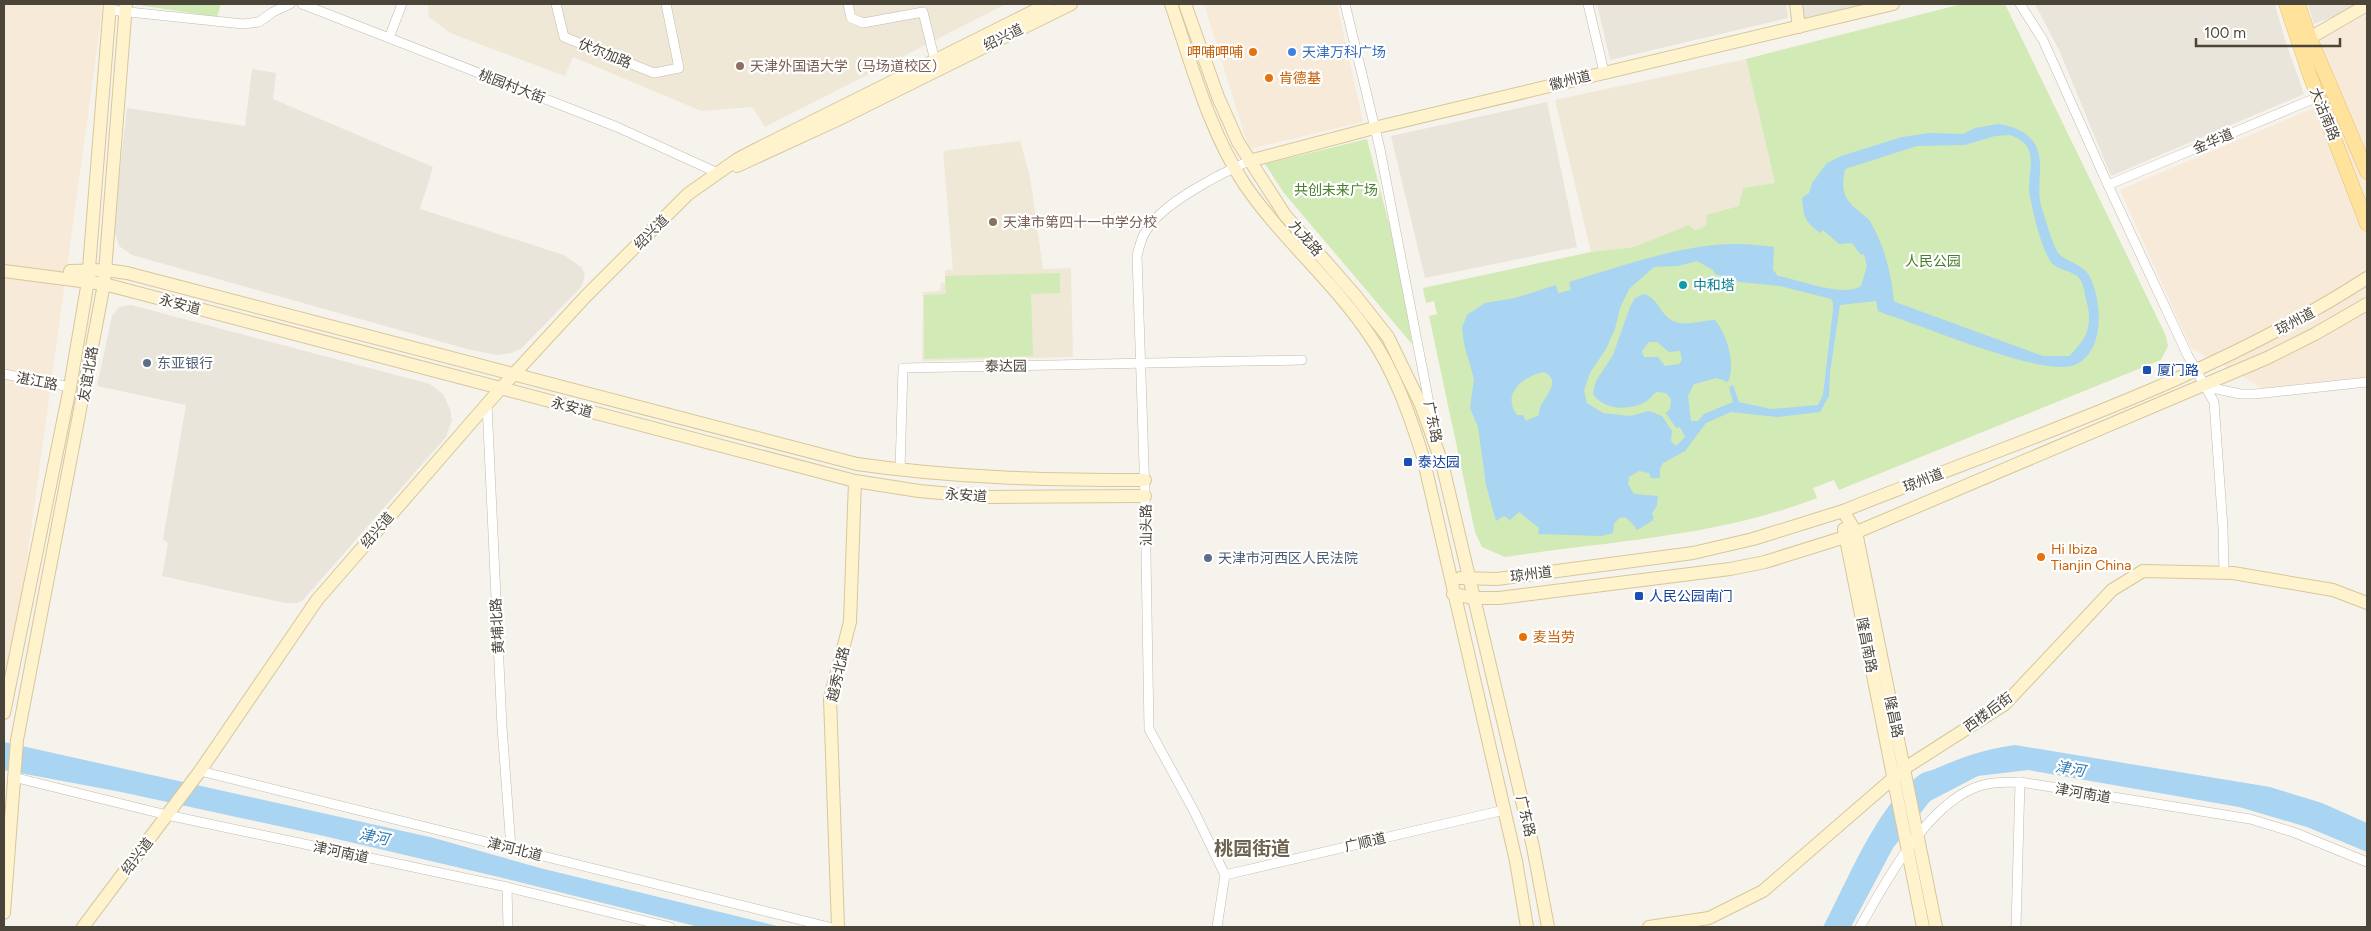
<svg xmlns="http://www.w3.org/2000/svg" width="2371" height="931" font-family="Figtree,'Noto Sans SC',sans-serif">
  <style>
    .residential { fill: #eae5da }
    .commercial { fill: #f7ead8 }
    .education { fill: #efe8d6 }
    .green { fill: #d2eab5 }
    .water { fill: #a9d4f2; fill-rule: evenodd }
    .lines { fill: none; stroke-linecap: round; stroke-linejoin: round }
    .street-casing { stroke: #c2bbae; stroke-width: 10 }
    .secondary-casing { stroke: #d6c79b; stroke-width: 14 }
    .primary-casing { stroke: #e6c16a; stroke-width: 15 }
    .street { stroke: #fff; stroke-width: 9 }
    .secondary { stroke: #fff3cd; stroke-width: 12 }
    .primary { stroke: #ffe39c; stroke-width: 14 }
    .food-dot { fill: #e8710a; stroke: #fff; stroke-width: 2 }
    .shop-dot { fill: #3f7fe0; stroke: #fff; stroke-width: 2 }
    .education-dot { fill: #8d6e63; stroke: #fff; stroke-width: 2 }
    .culture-dot { fill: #0f9aa8; stroke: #fff; stroke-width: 2 }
    .service-dot { fill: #5c6f8a; stroke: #fff; stroke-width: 2 }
    .transit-dot { fill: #1a4fb4; stroke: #fff; stroke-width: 2 }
    .labels { text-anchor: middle; stroke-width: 4.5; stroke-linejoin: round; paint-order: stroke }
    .street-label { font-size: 14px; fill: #4b4439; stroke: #fff }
    .food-label { font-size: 14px; fill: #c56008; stroke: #fff; text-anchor: start }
    .shop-label { font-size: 14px; fill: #366cbe; stroke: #fff; text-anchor: start }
    .education-label { font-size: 14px; fill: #785e54; stroke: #fff; text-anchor: start }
    .park-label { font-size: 14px; fill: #4a7f2a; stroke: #fff }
    .culture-label { font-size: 14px; fill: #0d838f; stroke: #fff; text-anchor: start }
    .service-label { font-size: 14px; fill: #4e5e75; stroke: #fff; text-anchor: start }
    .transit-label { font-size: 14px; fill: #164399; stroke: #fff; text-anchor: start }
    .water-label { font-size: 15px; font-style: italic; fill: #2e7ab2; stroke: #fff }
    .district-label { font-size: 19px; font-weight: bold; fill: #6e6250; stroke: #fff }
  </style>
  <rect width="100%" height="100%" fill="#f6f3ec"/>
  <g class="residential">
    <polygon points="1597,4 1786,4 1788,18 1610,60"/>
    <polygon points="1802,4 1860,4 1861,7 1804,20"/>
    <polygon points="2035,4 2275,4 2285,40 2304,94 2111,176 2059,50"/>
    <polygon points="2308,4 2355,4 2338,15 2314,24"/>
    <polygon points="252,69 276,73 273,99 433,167 420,209 564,255 581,267 585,274 582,286 522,348 512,353 497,355 467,349 132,255 119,246 115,232 115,212 127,108 245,126"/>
    <polygon points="1547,102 1577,247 1425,278 1391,136"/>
    <polygon points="131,305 430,384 443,394 450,409 452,420 446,437 303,600 297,603 285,603 162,576 168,543 163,539 186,405 97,386 112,316 119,307"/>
  </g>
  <g class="commercial">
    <polygon points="4,4 101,4 102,12 4,726"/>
    <polygon points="1204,4 1337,4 1363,122 1249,149"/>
    <polygon points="2367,14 2367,378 2263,388 2191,348 2120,190 2316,107 2295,53"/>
  </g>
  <g class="education">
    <polygon points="428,4 1006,4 765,127 752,107 701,111 573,57 565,76 450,33 429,17"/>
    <polygon points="1746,59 1775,183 1744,188 1739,206 1707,215 1707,224 1700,229 1694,230 1688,226 1634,247 1591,252 1555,100"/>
    <polygon points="1020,141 1030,176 1043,269 1071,268 1073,357 922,361 923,292 940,291 941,283 945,283 945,270 953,270 943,151"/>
  </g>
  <g class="green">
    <polygon points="132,4 221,4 217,17"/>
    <path d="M1962 4H2005L2166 336 2168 346 2161 360 1839 490 1834 480 1813 488 1817 498C1717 537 1610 541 1505 557L1482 547 1475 532 1429 316 1437 314 1434 301 1426 303 1423 288 1591 252 1634 247 1689 225 1694 230 1700 229 1707 224 1706 215 1739 206 1743 188 1775 183 1746 59Z"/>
    <polygon points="1367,139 1400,266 1412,344 1284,193 1265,164"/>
    <polygon points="1060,273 1060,293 1031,294 1033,356 924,359 924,295 946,294 945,276"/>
  </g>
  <g class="water">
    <path d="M1998 124C2013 126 2029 132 2036 146 2045 165 2035 188 2042 209 2046 220 2053 248 2060 255 2070 263 2084 265 2090 277 2102 302 2105 349 2077 364 2047 380 1923 325 1885 314L1878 311 1876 301 1840 305 1830 372 1829 396 1820 412 1777 417 1731 412 1706 423 1685 451 1663 463 1660 468V478H1651L1649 473 1639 471 1629 477 1628 484 1634 494 1658 496 1657 505 1652 514 1654 517 1652 521 1637 530 1633 524 1625 517 1619 518 1614 524 1613 533 1602 536 1538 534 1539 528 1519 512 1510 520 1504 516 1496 521 1486 485 1478 427 1470 408 1474 379 1464 344 1462 328 1467 315 1485 303 1515 298 1556 285 1558 293 1571 290 1569 282C1619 267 1688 242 1739 244 1751 244 1763 246 1774 247L1773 270 1778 276C1798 279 1843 298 1861 286L1867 266 1864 254 1861 255 1852 243 1839 244 1823 230 1820 233C1804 220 1804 218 1802 198L1809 193 1812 183 1827 163 1841 156 1902 137 1930 133 1963 134 1975 128ZM2010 135C2044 147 2025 173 2030 197 2034 216 2040 243 2049 259 2055 271 2070 269 2078 277 2083 282 2084 289 2085 295 2093 322 2090 337 2069 356H2043L1898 303 1894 301C1891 274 1885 247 1871 223 1869 218 1864 216 1860 212 1843 199 1841 190 1845 169L1917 146 1965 145 1995 136ZM1697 261 1713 270 1715 274 1740 282 1780 286 1831 299 1833 302V310L1823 395 1818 405 1771 409 1739 402 1733 385 1729 387 1733 402 1704 414 1698 421H1691L1688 396 1694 384 1717 378 1728 382C1736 365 1727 334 1715 320 1703 320 1688 326 1676 322 1661 318 1659 298 1644 294L1635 298 1630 307 1613 355 1596 381 1593 394C1604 410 1628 411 1645 402 1650 400 1651 395 1657 392L1666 393 1671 399 1670 409 1666 413 1676 428 1680 427 1685 437 1676 446 1671 441 1672 431 1662 416 1649 411 1630 416 1603 413 1587 403 1584 390 1590 373 1606 349 1615 329 1620 308 1629 289 1654 267 1678 266ZM1649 342H1657L1669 352 1680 351 1682 360 1679 364 1665 366 1658 357H1644L1642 351ZM1544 372C1566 383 1537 400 1539 415L1526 421 1523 415H1517C1501 394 1523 376 1544 372Z"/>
    <polygon points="4,742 434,838 540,868 781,927 699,927 503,878 324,836 121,792 4,770"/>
    <path d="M2015 745 2270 787 2322 803 2367 823V852L2307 827 2239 807 2028 770 1978 776 1930 801 1893 848 1851 927H1823C1847 882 1877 805 1918 776 1922 772 1930 771 1935 769 1962 757 1986 749 2015 745Z"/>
  </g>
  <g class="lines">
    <defs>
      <g id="street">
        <polyline points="302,4 617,127 718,173"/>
        <polyline points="556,4 564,37 654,73 679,68 666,4"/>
        <polyline points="848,4 851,18 863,23 923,12 935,61"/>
        <polyline points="1345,4 1380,149 1434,429"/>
        <polyline points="1588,4 1604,72"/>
        <polyline points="2020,4 2043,40 2108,185 2188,356 2214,402 2223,528 2224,573"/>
        <polyline points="110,10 243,24 259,22 273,12 290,4"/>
        <polyline points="389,38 402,4"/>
        <polyline points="2108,185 2318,97"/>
        <polyline points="4,374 70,387"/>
        <polyline points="2203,386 2240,394 2255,394 2367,382"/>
        <polyline points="487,404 502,727 511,848"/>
        <polyline points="900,470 903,368 1302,360"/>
        <polyline points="200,771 829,927"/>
        <polyline points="13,777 167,815 507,887 670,927"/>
        <polyline points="1225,875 1504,810"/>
        <polyline points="507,887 508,927"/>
        <path d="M1217 927 1225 875 1194 811 1149 729 1145 496 1137 256C1139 248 1141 238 1146 231 1162 203 1220 174 1249 161"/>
        <path d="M1860 927C1885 883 1925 808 1974 788 1988 782 2005 782 2020 782L2250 819 2293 832 2367 862"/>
        <polyline points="2016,927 2020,782"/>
      </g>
      <g id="secondary">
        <path d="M1171 4C1192 65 1209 131 1245 185 1282 239 1334 282 1370 336 1395 372 1410 416 1423 457L1516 861 1527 927"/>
        <polyline points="1185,4 1218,97 1238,142 1285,215 1355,295 1388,337 1421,405 1442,463 1533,847 1548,927"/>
        <polyline points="1796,4 1799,27"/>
        <polyline points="2301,43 2367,5"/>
        <polyline points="1249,161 1374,128 1893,4"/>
        <polyline points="737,166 837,120 1071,4"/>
        <polyline points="4,271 104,284 855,481 919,491 985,497 1145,496"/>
        <path d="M70 271 106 270 127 273 857 464C953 478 1048 480 1145 480"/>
        <polyline points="1843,511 1856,532 1936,927"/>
        <polyline points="1844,529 1923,927"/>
        <path d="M1460 578 1497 579 1693 553 1753 539 1843 511C2020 440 2206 382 2367 278"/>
        <polyline points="1453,594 1474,598 1499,598 1730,569 1765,562 1845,537 2267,358 2315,334 2367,304"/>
        <polyline points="4,713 70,387 88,281 110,4"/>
        <polyline points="4,913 17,740 104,284 126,4"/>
        <polyline points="83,927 200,771 317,600 501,388 586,296 688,194 738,159 755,150 1048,4"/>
        <polyline points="838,927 830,698 850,622 855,481"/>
        <polyline points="1649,927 1709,918 1763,891 1905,768 2005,704 2112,590 2143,571 2233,573 2333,590 2367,603"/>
      </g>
      <g id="primary">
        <polyline points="2286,4 2309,73 2367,224"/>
        <polyline points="2298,4 2309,36 2367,172"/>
      </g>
    </defs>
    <use href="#street" class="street-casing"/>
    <use href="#secondary" class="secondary-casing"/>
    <use href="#primary" class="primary-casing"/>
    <use href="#street" class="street"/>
    <use href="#secondary" class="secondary"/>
    <use href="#primary" class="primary"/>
  </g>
  <g class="food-dot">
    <circle cx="1253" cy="52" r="5"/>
    <circle cx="1269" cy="78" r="5"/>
    <circle cx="2041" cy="557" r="5"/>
    <circle cx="1523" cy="637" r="5"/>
  </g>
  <circle class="shop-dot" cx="1292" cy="52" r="5"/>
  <g class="education-dot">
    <circle cx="740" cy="66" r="5"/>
    <circle cx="993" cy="222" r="5"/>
  </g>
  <circle class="culture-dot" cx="1683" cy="285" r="5"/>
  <g class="service-dot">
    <circle cx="147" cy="363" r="5"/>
    <circle cx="1208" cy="558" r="5"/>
  </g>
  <g class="transit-dot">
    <rect x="2142" y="365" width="10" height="10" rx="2.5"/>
    <rect x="1403" y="457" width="10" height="10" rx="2.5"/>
    <rect x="1634" y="591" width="10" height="10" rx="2.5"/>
  </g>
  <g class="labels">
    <g class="street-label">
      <text transform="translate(1003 37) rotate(-26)" y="5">绍兴道</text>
      <text transform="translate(605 53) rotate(22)" y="5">伏尔加路</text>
      <text transform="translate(1570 80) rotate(-14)" y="5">徽州道</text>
      <text transform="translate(512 86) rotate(21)" y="5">桃园村大街</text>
      <text transform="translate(2325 114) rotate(68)" y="5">大沽南路</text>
      <text transform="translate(2213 141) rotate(-23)" y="5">金华道</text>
      <text transform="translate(651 232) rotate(-45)" y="5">绍兴道</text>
      <text transform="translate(1306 238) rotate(49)" y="5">九龙路</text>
      <text transform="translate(180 304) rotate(15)" y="5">永安道</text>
      <text transform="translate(2295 321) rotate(-28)" y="5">琼州道</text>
      <text transform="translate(1006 366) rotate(-1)" y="5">泰达园</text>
      <text transform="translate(88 374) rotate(-80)" y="5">友谊北路</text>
      <text transform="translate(37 381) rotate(11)" y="5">湛江路</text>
      <text transform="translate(572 407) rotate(15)" y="5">永安道</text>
      <text transform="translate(1433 422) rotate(79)" y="5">广东路</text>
      <text transform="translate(1923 480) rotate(-21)" y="5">琼州道</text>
      <text transform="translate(966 495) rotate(4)" y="5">永安道</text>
      <text transform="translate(1146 525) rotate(-91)" y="5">汕头路</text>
      <text transform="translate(377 530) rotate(-49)" y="5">绍兴道</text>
      <text transform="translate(1531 574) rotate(-7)" y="5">琼州道</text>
      <text transform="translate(497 626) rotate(-93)" y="5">黄埔北路</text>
      <text transform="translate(1867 645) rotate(79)" y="5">隆昌南路</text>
      <text transform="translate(838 674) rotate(-77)" y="5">越秀北路</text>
      <text transform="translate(1988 712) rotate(-36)" y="5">西楼后街</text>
      <text transform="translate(1894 717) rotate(78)" y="5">隆昌路</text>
      <text transform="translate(2083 793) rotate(10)" y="5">津河南道</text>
      <text transform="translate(1526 816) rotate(77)" y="5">广东路</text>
      <text transform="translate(1365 842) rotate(-13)" y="5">广顺道</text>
      <text transform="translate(515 849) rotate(14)" y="5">津河北道</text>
      <text transform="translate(341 852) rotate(12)" y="5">津河南道</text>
      <text transform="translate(137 856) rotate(-53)" y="5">绍兴道</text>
    </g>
    <g class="food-label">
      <text x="1243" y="57" text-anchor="end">呷哺呷哺</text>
      <text x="1279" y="83">肯德基</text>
      <text x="2051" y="554">Hi Ibiza<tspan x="2051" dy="16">Tianjin China</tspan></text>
      <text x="1533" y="642">麦当劳</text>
    </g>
    <g class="shop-label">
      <text x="1302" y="57">天津万科广场</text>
    </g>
    <g class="education-label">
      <text x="750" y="71">天津外国语大学（马场道校区）</text>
      <text x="1003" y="227">天津市第四十一中学分校</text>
    </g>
    <g class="park-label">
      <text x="1336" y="195">共创未来广场</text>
      <text x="1933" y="266">人民公园</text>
    </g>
    <g class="culture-label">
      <text x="1693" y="290">中和塔</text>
    </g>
    <g class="service-label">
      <text x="157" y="368">东亚银行</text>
      <text x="1218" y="563">天津市河西区人民法院</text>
    </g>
    <g class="transit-label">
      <text x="2157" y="375">厦门路</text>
      <text x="1418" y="467">泰达园</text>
      <text x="1649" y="601">人民公园南门</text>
    </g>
    <g class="water-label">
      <text transform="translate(2070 769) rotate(9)" y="5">津河</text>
      <text transform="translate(374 837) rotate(11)" y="5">津河</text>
    </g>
    <g class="district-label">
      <text x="1252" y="855">桃园街道</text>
    </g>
  </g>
  <rect width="2371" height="931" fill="none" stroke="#4b4439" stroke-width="10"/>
  <path d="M2196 38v8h144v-8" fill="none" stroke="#4b4439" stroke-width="2.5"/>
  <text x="2204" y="38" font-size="15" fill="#4b4439" stroke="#ffffff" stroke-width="4" paint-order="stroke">100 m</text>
</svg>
